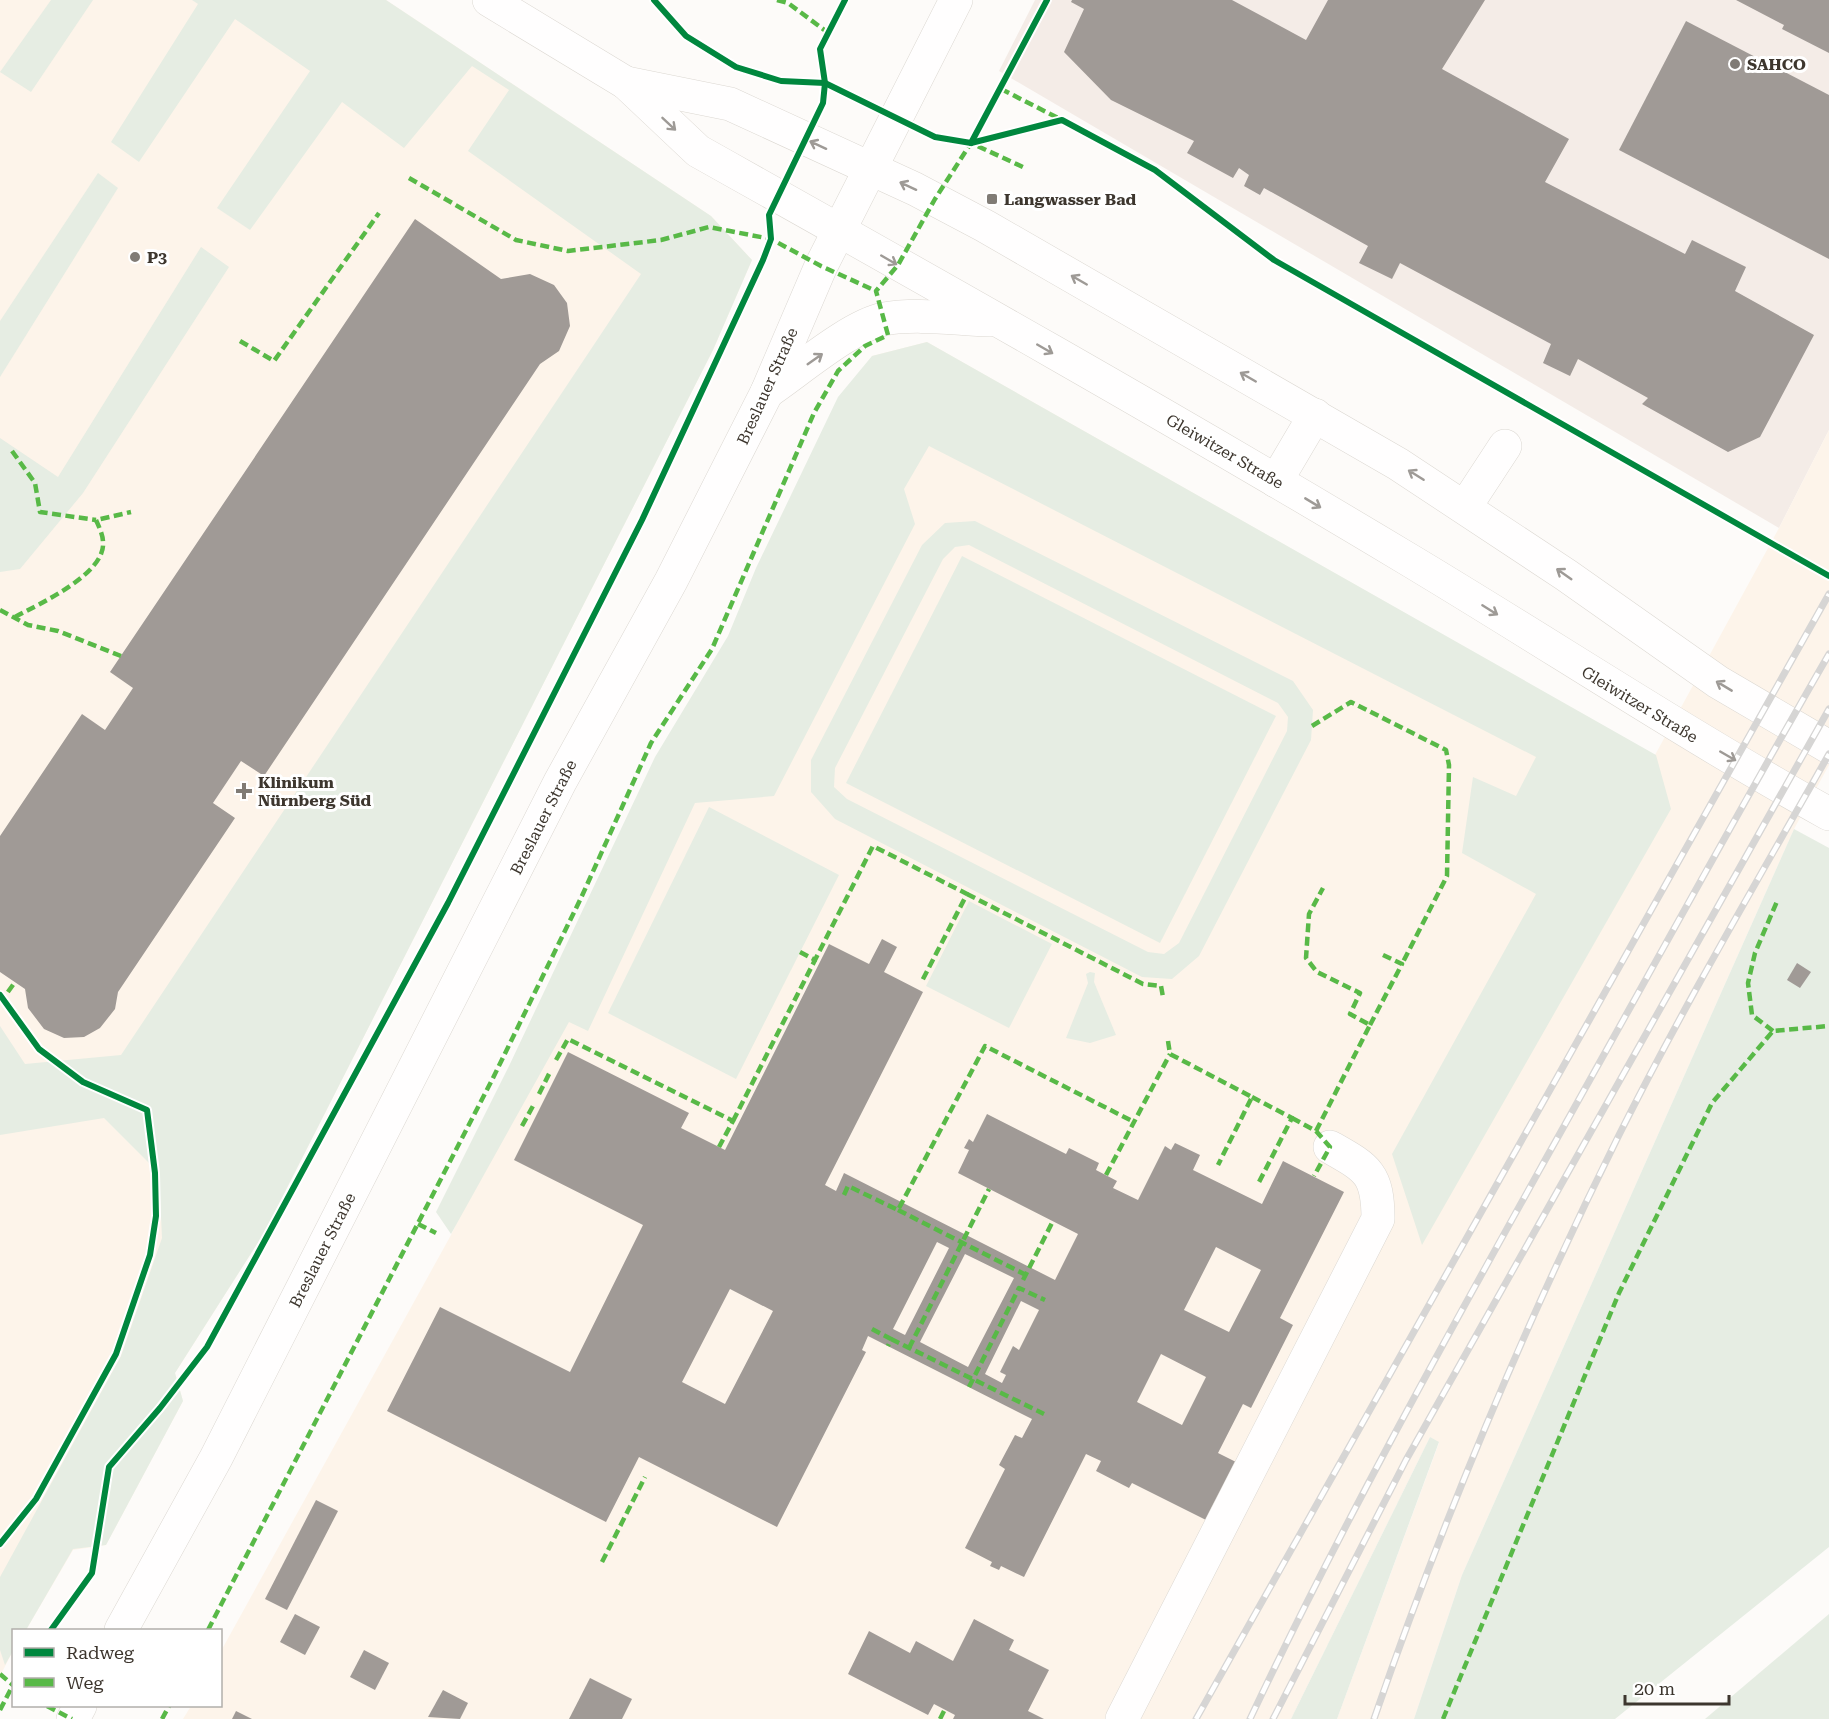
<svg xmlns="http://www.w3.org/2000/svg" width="1829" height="1719" font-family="'Roboto Serif',serif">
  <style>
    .industrial { fill: #f4ece7 }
    .built { fill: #fdf4ea }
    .green { fill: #e6ede3; fill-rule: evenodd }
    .building { fill: #a09a96; fill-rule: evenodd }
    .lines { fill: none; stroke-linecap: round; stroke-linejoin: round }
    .minor-casing { stroke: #dcd8d2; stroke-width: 34 }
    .major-casing { stroke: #dcd8d2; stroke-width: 34 }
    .minor { stroke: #fffefe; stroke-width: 33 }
    .major { stroke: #fffefe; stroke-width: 33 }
    .rail-casing { stroke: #d6d5d4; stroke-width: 7 }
    .rail { stroke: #fff; stroke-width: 4.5; stroke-dasharray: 14; stroke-linecap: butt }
    .quiet { stroke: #58b947; stroke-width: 4.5; stroke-dasharray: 9 4.5; stroke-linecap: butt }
    .cycleway-casing { stroke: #fff; stroke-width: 10 }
    .cycleway { stroke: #00873e; stroke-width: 6 }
    .oneway { stroke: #9e9a96 }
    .poi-dot { fill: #807b75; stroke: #fff; stroke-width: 2 }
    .labels { text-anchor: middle; stroke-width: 6; stroke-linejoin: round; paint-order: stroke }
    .poi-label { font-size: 16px; font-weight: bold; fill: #3d362e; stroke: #fff; text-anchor: start }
    .street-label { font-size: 16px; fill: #3d362e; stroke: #fff }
  </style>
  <rect width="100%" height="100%" fill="#fdfbf9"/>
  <polygon class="industrial" points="1035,0 1829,0 1829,430 1779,528 999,71"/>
  <g class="built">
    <polygon points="0,0 386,0 711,216 752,260 713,350 264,1233 175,1373 183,1401 106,1545 73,1550 26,1630 14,1630 13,1651 0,1676"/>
    <polygon points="927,342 1655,755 1779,528 1829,430 1829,765 1794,829 1462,1575 1414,1719 1337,1719 1439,1443 1430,1437 1291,1719 183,1719 191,1706 220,1706 221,1651 451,1235 872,356"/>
  </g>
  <g class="green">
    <polygon points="51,0 93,0 31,92 0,72"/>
    <polygon points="192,0 386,0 711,216 752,260 713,350 264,1233 175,1373 183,1401 106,1545 73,1549 26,1630 14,1630 13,1651 5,1665 0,1650 0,1577 121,1356 162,1238 159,1173 104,1118 0,1135 0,1026 25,1064 121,1055 641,274 468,151 509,90 472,66 404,148 342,102 250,230 217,208 310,71 235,19 139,162 111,142 198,4"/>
    <polygon points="98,173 118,188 0,377 0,321"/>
    <polygon points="201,247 229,267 83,493 20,569 0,572 0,438 58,477"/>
    <polygon points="927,342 1656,755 1671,809 1422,1245 1392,1154 1536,894 1462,853 1473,777 1516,796 1536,757 929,446 904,489 915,524 774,796 695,803 588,1031 569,1022 451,1234 436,1212 509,1066 655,757 728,636 756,568 838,397 872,356"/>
    <path d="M975 521 1293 681 1313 710 1311 740 1199 956 1172 979 1142 977 835 819 811 792V760L922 545 945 523ZM969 545 1278 703 1288 717 1287 731 1179 943 1164 954 1148 952 847 799 834 787 835 768 943 559 955 547Z"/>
    <polygon points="962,556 1276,716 1160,943 846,783"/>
    <polygon points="709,807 839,875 736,1079 608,1013"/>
    <polygon points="1794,829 1829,848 1829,1547 1615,1719 1414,1719 1462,1575"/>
    <polygon points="969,901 1052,944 1009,1028 926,986"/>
    <polygon points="1090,972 1095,973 1094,982 1116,1035 1090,1043 1066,1038 1088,983 1086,974"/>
    <polygon points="1430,1437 1439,1442 1337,1719 1291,1719"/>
    <polygon points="1829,1614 1829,1719 1705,1719"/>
  </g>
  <g class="building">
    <polygon points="1072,0 1232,0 1306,40 1328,0 1485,0 1442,69 1569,139 1545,182 1685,254 1692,240 1746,267 1735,291 1814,335 1760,437 1728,452 1642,404 1648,398 1578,359 1570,376 1543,363 1551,344 1400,263 1392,279 1359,263 1368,246 1264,188 1260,195 1244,186 1249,175 1239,168 1233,178 1187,153 1194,141 1111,100 1064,52 1084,9 1071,2"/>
    <polygon points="1736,0 1829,0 1829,53 1782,29 1784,25"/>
    <polygon points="1686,21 1829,95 1829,259 1619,150"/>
    <polygon points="415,219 501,279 530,274 554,285 567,303 570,326 559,351 540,364 264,776 241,761 213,803 235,818 118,992 115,1009 100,1028 84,1037 64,1038 44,1029 28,1008 25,989 0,972 0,836 82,714 105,730 133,688 110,672"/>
    <path d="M882 939 897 947 884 972 923 992 825 1185 836 1191 844 1173 1055 1280 1078 1234 958 1173 969 1150 964 1148 969 1139 973 1142 987 1114 1066 1154 1069 1148 1099 1163 1096 1170 1117 1181 1113 1188 1138 1200 1165 1146 1171 1150 1175 1143 1200 1155 1193 1170 1262 1204 1283 1161 1344 1192 1280 1318 1293 1325 1251 1408 1243 1404 1218 1453 1240 1464 1210 1522 1132 1483 1129 1488 1096 1471 1101 1461 1086 1454 1024 1577 1001 1566 999 1570 990 1566 992 1562 965 1548 1005 1469 999 1465 1015 1435 1022 1438 1032 1419 868 1336 862 1350 866 1352 777 1527 639 1457 606 1522 387 1411 440 1307 570 1372 643 1225 514 1160 568 1052 689 1113 681 1128 725 1150 829 944 869 964ZM937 1242 949 1248 905 1335 893 1329ZM1216 1247 1261 1270 1229 1332 1184 1310ZM965 1254 1014 1278 968 1367 920 1342ZM730 1289 773 1311 725 1404 682 1382ZM1021 1301 1039 1310 1019 1350 1013 1346 1000 1372 1006 1375 1002 1383 985 1374ZM1161 1354 1206 1377 1182 1425 1137 1402Z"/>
    <polygon points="1797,963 1811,972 1800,988 1787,980"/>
    <polygon points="316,1500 338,1511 287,1610 265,1599"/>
    <polygon points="295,1614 320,1627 305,1655 280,1642"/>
    <polygon points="974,1619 1014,1640 1009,1650 1049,1670 1028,1711 1044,1719 953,1719 955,1715 934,1704 928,1715 848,1674 869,1631 910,1653 916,1641 953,1661"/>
    <polygon points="364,1650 389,1663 375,1690 350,1677"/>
    <polygon points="590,1678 632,1699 622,1719 569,1719"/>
    <polygon points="443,1690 468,1703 460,1719 428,1717"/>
    <polygon points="236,1711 252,1719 232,1719"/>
  </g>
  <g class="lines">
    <defs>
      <g id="minor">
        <polyline points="1276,481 1315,415"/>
        <polyline points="1465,507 1505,446"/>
        <path d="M1122 1719 1378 1219C1378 1173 1367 1168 1330 1147"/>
      </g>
      <g id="major">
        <path d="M489 0 626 83 698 151C935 284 1173 418 1406 558 1548 643 1685 734 1829 814"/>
        <polyline points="626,83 730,104 915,189 985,226 1398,464 1566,575 1718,682 1829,747"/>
        <path d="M767 392C797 372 850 326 884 319 917 313 956 319 990 320"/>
        <polyline points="121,1630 216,1458 560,782 671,581 767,392 821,266 956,0"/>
        <polyline points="73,1719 80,1706"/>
      </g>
    </defs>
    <use href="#minor" class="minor-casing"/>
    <use href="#major" class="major-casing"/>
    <use href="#minor" class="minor"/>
    <use href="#major" class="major"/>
    <defs>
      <g id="rail">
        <polyline points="1196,1719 1829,594"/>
        <path d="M1250 1719C1341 1526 1445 1340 1549 1153 1642 987 1734 819 1829 654"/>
        <polyline points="1273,1719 1406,1460 1829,709"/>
        <path d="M1374 1719C1443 1519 1525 1324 1619 1135 1684 1005 1758 880 1829 754"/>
      </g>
    </defs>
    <use href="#rail" class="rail-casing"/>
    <use href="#rail" class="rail"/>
    <g class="quiet">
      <polyline points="777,0 788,3 827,32"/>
      <polyline points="1001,89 1062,120"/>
      <polyline points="409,178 516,240 568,251 661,240 709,227 771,239 821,266 876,291"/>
      <polyline points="240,341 274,361 379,213"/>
      <polyline points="12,451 35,483 40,512 96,520"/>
      <polyline points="0,610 28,625 58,631 121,656"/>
      <path d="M15 617C39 604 106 574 103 542 103 535 99 527 96 520L131 512"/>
      <polyline points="1312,726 1351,702 1446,750 1449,765 1447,876 1402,964"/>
      <polyline points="967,894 1143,984 1161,986 1163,997"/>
      <polyline points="800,952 815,960 873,846 967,894 922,981"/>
      <polyline points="0,1003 15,982"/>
      <polyline points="1370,1025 1402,964 1383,955"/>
      <polyline points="1773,1031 1752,1015 1748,983 1755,953 1778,899"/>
      <polyline points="1168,1041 1170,1054 1252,1097 1218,1165"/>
      <polyline points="556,1060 568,1039 733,1121 719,1147"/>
      <polyline points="539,1094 550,1072"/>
      <polyline points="1252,1097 1292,1118 1258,1184"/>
      <polyline points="1292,1118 1316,1131 1330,1147 1314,1176"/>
      <polyline points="733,1121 815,960"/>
      <polyline points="522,1126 533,1106"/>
      <polyline points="1316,1131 1370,1025 1350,1014 1360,993 1317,972 1306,958 1309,914 1323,888"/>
      <polyline points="1106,1175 1170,1054"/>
      <polyline points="844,1195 848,1186 898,1210 985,1046 1134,1122"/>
      <polyline points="898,1210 1026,1275"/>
      <polyline points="418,1224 436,1233"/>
      <polyline points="1023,1280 1053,1221"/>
      <polyline points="872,1329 891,1339 888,1346"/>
      <polyline points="891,1339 1044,1414"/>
      <polyline points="909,1348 989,1189"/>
      <polyline points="969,1387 1019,1288 1045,1300"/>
      <polyline points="602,1562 645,1477"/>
      <polyline points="208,1630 493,1078 581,898 651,743 712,649 814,413 838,371 865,346 888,335 876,291 898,265 935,199 971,143 1025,168"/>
      <polyline points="0,1674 14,1686"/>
      <polyline points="47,1706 72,1719"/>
      <polyline points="0,1710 14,1683"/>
      <polyline points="162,1719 169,1706"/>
      <polyline points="940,1719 945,1709"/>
      <polyline points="1443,1719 1619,1293 1712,1103 1773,1031 1829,1026"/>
    </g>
    <defs>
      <g id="cycleway">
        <polyline points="654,0 686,36 736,67 781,81 825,83 935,137 971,143 1062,120 1155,170 1274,260 1829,576"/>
        <polyline points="971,143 1047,0"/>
        <polyline points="0,995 39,1049 83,1082 147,1110 155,1173 156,1216 150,1255 116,1354 36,1499 0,1544"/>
        <polyline points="51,1630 92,1573 109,1467 160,1408 207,1347 448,903 642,520 763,260 771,239 769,215 823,103 825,83 820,49 845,0"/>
      </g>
    </defs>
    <use href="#cycleway" class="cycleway-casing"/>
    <use href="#cycleway" class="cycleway"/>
  </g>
  <defs><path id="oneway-shaft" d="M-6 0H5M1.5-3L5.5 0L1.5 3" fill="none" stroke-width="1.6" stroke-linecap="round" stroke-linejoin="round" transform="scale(1.5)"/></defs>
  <g class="oneway">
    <use href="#oneway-shaft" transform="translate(669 124) rotate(43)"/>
    <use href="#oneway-shaft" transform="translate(818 145) rotate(-155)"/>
    <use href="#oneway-shaft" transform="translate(908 186) rotate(-155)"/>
    <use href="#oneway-shaft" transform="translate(889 260) rotate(30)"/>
    <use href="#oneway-shaft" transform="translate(1079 280) rotate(-150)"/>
    <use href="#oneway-shaft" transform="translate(1045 349) rotate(30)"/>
    <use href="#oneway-shaft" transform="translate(815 359) rotate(-35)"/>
    <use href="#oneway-shaft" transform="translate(1248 377) rotate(-150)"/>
    <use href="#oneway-shaft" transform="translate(1416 475) rotate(-148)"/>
    <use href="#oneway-shaft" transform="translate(1313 503) rotate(31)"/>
    <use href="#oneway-shaft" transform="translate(1564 574) rotate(-145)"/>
    <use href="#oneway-shaft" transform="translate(1490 610) rotate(32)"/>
    <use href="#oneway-shaft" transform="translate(1724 686) rotate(-149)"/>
    <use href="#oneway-shaft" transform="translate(1728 756) rotate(30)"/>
  </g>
  <g class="poi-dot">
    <circle cx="1735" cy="64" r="6"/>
    <rect x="986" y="193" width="12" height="12" rx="3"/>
    <circle cx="135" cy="257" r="6"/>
    <path d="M241 782h6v6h6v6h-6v6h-6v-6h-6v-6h6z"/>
  </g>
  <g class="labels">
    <g class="poi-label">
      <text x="1747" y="70">SAHCO</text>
      <text x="1004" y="205">Langwasser Bad</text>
      <text x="147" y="263">P3</text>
      <text x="258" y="788">Klinikum<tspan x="258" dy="18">Nürnberg Süd</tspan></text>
    </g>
    <g class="street-label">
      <text transform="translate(767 386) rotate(-66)" y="6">Breslauer Straße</text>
      <text transform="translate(1225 451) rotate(30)" y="6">Gleiwitzer Straße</text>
      <text transform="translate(1640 704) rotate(31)" y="6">Gleiwitzer Straße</text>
      <text transform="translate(543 817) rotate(-63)" y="6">Breslauer Straße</text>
      <text transform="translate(322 1250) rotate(-63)" y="6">Breslauer Straße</text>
    </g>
  </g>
  <rect x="12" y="1629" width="210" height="78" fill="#ffffff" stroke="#b1afab" stroke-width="1.5"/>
  <rect x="24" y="1648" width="30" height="9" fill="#00873e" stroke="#b1afab" stroke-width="1.5"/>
  <text x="66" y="1659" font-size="18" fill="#3d362e">Radweg</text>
  <rect x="24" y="1678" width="30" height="9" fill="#58b947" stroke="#b1afab" stroke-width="1.5"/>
  <text x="66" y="1689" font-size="18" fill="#3d362e">Weg</text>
  <path d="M1625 1695v9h104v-9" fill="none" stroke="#3d362e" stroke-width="3"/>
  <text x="1634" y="1695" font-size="18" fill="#3d362e" stroke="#ffffff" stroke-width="4.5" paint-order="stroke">20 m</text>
</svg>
